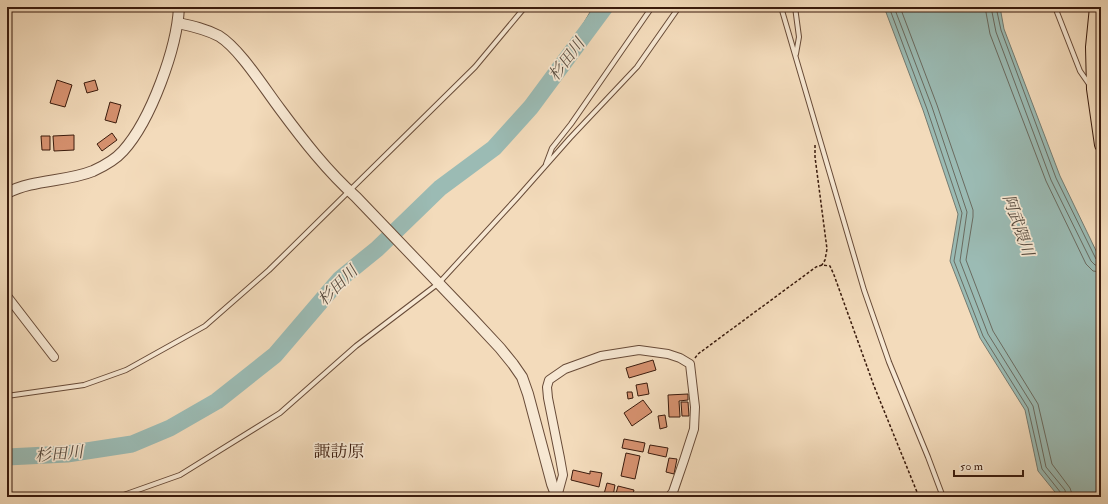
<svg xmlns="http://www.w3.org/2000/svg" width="1108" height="504" font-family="'IM FELL Double Pica','Noto Serif JP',serif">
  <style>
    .water { fill: #9bbbb4; stroke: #747b71 }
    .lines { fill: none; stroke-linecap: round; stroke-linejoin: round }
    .shore { stroke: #6a6b60; stroke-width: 1 }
    .river { stroke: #9bbbb4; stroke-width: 17 }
    .building { fill: #d79270; stroke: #3a1b0d }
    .service-casing { stroke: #684b38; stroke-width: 6 }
    .minor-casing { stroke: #684b38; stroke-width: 10 }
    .tertiary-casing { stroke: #684b38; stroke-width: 12 }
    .primary-casing { stroke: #3a1b0d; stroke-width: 14 }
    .path { stroke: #3a1b0d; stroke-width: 1.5; stroke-dasharray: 3 2; stroke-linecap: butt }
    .service { stroke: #f7e8d3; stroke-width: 4 }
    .minor { stroke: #f7e8d3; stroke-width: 8 }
    .tertiary { stroke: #f7e8d3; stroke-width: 10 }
    .primary { stroke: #f3dbbb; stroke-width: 12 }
    .labels { text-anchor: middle; stroke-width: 3.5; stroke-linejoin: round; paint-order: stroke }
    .water-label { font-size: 16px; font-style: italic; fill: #574b3f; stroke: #f7e8d3 }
    .quarter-label { font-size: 17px; fill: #3a1b0d; stroke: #f7e8d3 }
  </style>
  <rect width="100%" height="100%" fill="#f3dbbb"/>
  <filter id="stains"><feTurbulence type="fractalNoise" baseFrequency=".005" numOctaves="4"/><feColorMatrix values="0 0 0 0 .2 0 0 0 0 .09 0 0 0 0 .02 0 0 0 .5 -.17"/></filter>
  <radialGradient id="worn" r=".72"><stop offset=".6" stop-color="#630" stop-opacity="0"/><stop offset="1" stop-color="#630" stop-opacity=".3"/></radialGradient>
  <g class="water">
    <polygon points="593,7 602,7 548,84"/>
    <polygon points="884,7 1000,7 1004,29 1060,176 1101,261 1101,497 1059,497 1038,471 1025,410 980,338 950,261 958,214 923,110"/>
  </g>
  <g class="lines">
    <g class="shore">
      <polyline points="889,7 927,109 962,213 954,261 983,336 1028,408 1042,469 1061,493 1061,497"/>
      <polyline points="894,7 932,107 967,212 960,261 988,334 1033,406 1046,467 1065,490 1066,497"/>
      <polyline points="900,7 937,105 973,210 973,217 966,260 993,331 1038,404 1052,464 1070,488 1073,497"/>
      <polyline points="985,7 990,34 1046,181 1086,264 1093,271 1101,272"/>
      <polyline points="991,7 996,32 1051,180 1091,261 1095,265 1101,266"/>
      <polyline points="996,7 1001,30 1056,178 1096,259 1101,261"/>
    </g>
    <polyline class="river" points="7,457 67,454 132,444 170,428 217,401 275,355 340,279 377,249 440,188 494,148 531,107 605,7"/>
  </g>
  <g class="building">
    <polygon points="57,80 72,85 65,107 50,103"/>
    <polygon points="95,80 98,90 87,93 84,83"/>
    <polygon points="110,102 121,105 116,123 105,120"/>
    <polygon points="112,133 117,140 102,151 97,144"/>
    <polygon points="74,135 74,150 54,151 53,136"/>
    <polygon points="41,136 50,136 50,150 42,150"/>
    <polygon points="653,360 656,370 629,378 626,368"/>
    <polygon points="647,383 649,394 638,396 636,385"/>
    <polygon points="627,392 632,392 633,398 628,399"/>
    <polygon points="688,394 688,400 679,401 680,417 669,417 668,395"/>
    <polygon points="643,400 652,412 632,426 624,413"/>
    <polygon points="681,402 688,402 689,416 682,416"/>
    <polygon points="665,415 667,427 660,429 658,416"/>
    <polygon points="624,439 645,443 643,452 622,448"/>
    <polygon points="650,445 668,448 666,457 648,453"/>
    <polygon points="626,453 640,456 635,479 621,476"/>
    <polygon points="669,458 677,459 674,474 666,472"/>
    <polygon points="573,470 590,474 590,471 602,473 599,487 571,480"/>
    <polygon points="607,483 615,485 613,496 604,494"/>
    <polygon points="618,486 634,490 632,497 615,497"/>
    <polygon points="574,493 582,497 573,497"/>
  </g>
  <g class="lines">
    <defs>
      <g id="service">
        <polyline points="781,7 864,290 889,362 928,457 943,497"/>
        <polyline points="795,7 799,37 796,54"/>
        <polyline points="1055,7 1080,71 1089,84"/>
        <polyline points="546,164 552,148 571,124 652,7"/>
        <polyline points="7,396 84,385 126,370 205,326 269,270 475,67 525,7"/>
        <polyline points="118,497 180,475 280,413 356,346 439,283 517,198 570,138 637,67 679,7"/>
      </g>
      <g id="minor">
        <polyline points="7,296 54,357"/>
        <polyline points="557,497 563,475 560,458 548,398 547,387 549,380 565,369 601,356 639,350 668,354 680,358 690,364 695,407 694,429 684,460 673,492 669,497"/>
      </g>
      <g id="tertiary">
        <path d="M178 23C192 26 206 29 219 36 240 49 264 88 280 109 303 140 327 171 356 197L472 318 500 348 513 364 522 377 528 394 552 484 557 497"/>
        <path d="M7 193C34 179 66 182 93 171 104 166 115 160 123 151 151 120 177 48 179 7"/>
      </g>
      <polyline id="primary" points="1096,7 1092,47 1093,89 1101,145"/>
    </defs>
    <use href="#service" class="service-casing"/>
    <use href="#minor" class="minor-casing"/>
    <use href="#tertiary" class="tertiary-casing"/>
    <use href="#primary" class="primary-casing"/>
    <g class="path">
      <polyline points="815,145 815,157 827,249 825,260 822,265"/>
      <polyline points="695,358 698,354 816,267 822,265 830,266 834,275 874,386 919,497"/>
    </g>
    <use href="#service" class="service"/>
    <use href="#minor" class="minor"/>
    <use href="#tertiary" class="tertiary"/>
    <use href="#primary" class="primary"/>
  </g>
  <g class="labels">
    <g class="water-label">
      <text transform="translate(566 59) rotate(-53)" y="6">杉田川</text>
      <text transform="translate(1019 225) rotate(71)" y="6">阿武隈川</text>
      <text transform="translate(337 285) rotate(-45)" y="6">杉田川</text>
      <text transform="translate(59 453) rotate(-5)" y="6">杉田川</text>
    </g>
    <g class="quarter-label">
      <text x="339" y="457">諏訪原</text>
    </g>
  </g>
  <rect width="1108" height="504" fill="none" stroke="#f3dbbb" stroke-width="24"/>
  <rect x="8" y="8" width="1092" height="488" fill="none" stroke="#3a1b0d" stroke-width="2"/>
  <rect x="12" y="12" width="1084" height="480" fill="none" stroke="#3a1b0d"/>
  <path d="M954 470v6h69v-6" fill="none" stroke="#3a1b0d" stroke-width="2"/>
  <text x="960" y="470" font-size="12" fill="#3a1b0d" stroke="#f7e8d3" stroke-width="3" paint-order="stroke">50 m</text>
  <rect width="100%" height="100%" filter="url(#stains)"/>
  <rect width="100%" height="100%" fill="url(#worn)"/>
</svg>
